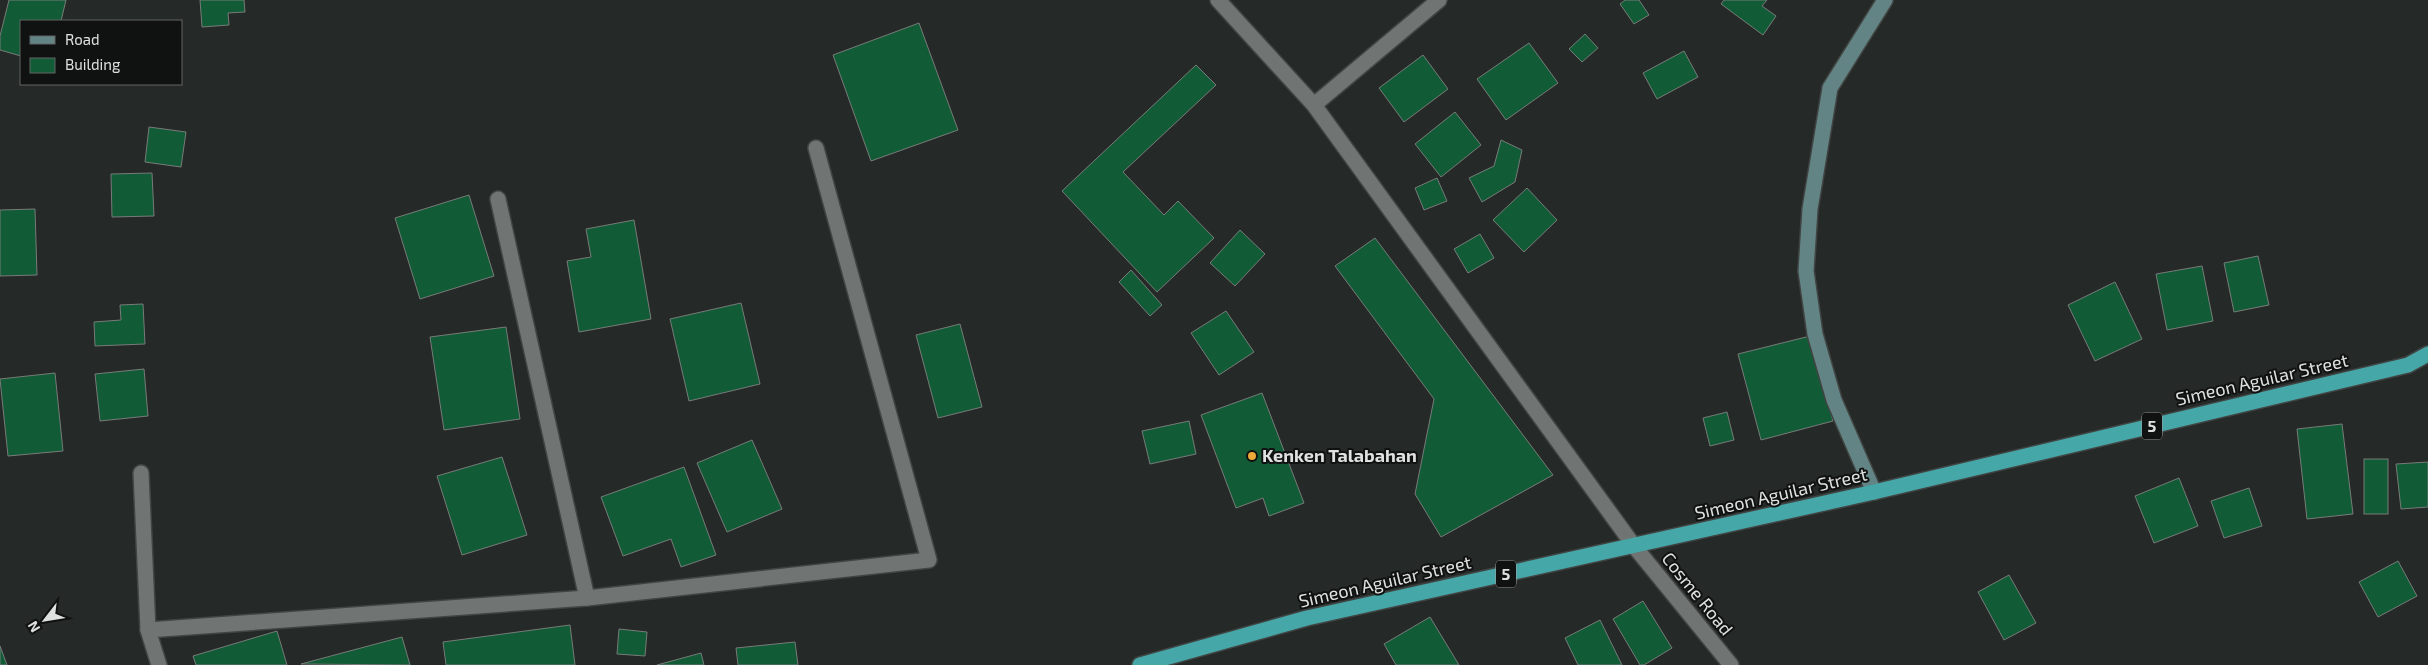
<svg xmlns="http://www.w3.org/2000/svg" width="2428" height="665" font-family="'Exo 2',sans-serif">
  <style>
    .building { fill: #115c36; stroke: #787b79 }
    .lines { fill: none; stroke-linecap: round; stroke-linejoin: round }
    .lane-casing { stroke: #404443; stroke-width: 18 }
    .street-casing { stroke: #404443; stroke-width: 18 }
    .secondary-casing { stroke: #404443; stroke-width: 18 }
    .highway-casing { stroke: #404443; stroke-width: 18 }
    .lane { stroke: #707574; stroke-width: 15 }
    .street { stroke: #707574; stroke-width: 15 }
    .secondary { stroke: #638484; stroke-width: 15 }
    .highway { stroke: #46a7a8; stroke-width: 15 }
    .poi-dot { fill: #eba939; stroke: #101111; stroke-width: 2 }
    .labels { text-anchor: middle; stroke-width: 4; stroke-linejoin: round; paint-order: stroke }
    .shield { fill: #101111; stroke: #a1a3a2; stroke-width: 1 }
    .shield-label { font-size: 16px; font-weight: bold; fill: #dfe1e0 }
    .street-label { font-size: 18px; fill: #dfe1e0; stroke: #101111 }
    .poi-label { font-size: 18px; font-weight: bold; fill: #dfe1e0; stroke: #101111; text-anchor: start }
  </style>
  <rect width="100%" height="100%" fill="#252928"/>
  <g class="building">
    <polygon points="9,0 66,0 61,21 21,21 21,56 0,50 0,36"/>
    <polygon points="200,0 244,0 245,12 228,13 229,25 202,27"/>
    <polygon points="1625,0 1639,0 1649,15 1634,24 1620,4"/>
    <polygon points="1724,0 1767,0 1762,6 1776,16 1763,35 1721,4"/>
    <polygon points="919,23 958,130 871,161 833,55"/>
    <polygon points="1585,34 1598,48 1582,62 1569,49"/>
    <polygon points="1529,43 1558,83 1506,120 1477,79"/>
    <polygon points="1684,51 1698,77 1657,99 1643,73"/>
    <polygon points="1423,55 1448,89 1404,122 1379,88"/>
    <polygon points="1196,65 1216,85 1123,172 1164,215 1178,201 1214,238 1157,292 1062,191"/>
    <polygon points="1455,112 1481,145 1441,177 1415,144"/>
    <polygon points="149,127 186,132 181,167 145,162"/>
    <polygon points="1501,140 1522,150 1515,182 1482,202 1469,178 1494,166"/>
    <polygon points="152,173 154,216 112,217 111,174"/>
    <polygon points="1437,178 1447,201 1424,210 1415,188"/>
    <polygon points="1527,188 1557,220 1524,252 1493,220"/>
    <polygon points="469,195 494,276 420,299 395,218"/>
    <polygon points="35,209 37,275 0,276 0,210"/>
    <polygon points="634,220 651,319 579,332 567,261 591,257 586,229"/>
    <polygon points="1240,230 1265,254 1235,286 1210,263"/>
    <polygon points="1480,234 1494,258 1468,273 1454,249"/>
    <polygon points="1375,238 1553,475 1441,537 1415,494 1434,399 1335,266"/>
    <polygon points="2258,256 2269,305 2234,312 2224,263"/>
    <polygon points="2202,266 2213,321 2167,330 2156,274"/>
    <polygon points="1131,270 1162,305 1150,316 1119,282"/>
    <polygon points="2115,282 2142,339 2095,361 2068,305"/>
    <polygon points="741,303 760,384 689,401 670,319"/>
    <polygon points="143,304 145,344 95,346 94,322 121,320 120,305"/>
    <polygon points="1226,311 1254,352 1219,375 1191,333"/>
    <polygon points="960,324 982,407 938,418 916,335"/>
    <polygon points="506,327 520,419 444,430 430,337"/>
    <polygon points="1810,336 1833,421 1761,440 1738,354"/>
    <polygon points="144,369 148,416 100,421 95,374"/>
    <polygon points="55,373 63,451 8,456 0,379"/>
    <polygon points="1262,393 1304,503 1269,516 1263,498 1236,508 1201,415"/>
    <polygon points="1727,412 1734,440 1710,446 1703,418"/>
    <polygon points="1189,421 1196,454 1150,464 1142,431"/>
    <polygon points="2342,424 2353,514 2307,519 2297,429"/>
    <polygon points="752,440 782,509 727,532 697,463"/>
    <polygon points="502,457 527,535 462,555 437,476"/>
    <rect x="2364" y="459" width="24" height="55"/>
    <polygon points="2428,462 2428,507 2401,509 2396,464"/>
    <polygon points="684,467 716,555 681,567 671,539 623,556 601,497"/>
    <polygon points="2179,478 2198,526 2154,543 2135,496"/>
    <polygon points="2249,488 2262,526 2224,538 2211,501"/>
    <polygon points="2398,561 2417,596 2378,617 2359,582"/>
    <polygon points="2009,575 2036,623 2004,640 1978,592"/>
    <polygon points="1643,601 1672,648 1644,665 1640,665 1613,619"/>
    <polygon points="1430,617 1459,665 1396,665 1384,644"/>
    <polygon points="1600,620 1622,665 1578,665 1565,638"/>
    <polygon points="570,625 575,665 446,665 443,642"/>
    <polygon points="619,629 647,632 645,656 617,654"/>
    <polygon points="277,631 287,665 196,665 193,656"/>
    <polygon points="402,637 410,665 301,664"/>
    <polygon points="795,642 798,665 738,665 736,648"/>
    <polygon points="0,646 7,665 0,665"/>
    <polygon points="701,653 704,665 657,665"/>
  </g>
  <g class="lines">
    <defs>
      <polyline id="lane" points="141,473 148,630"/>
      <g id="street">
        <polyline points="1218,0 1314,105 1634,546 1731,665"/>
        <polyline points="1314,105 1439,0"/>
        <polyline points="498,199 587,598"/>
        <polyline points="159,665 148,630 587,598 929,560 816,148"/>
      </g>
      <polyline id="secondary" points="1874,492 1834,400 1815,334 1806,271 1810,209 1830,88 1885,0"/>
      <polyline id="highway" points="1140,665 1307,618 1874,492 2408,365 2428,354"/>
    </defs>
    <use href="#lane" class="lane-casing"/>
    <use href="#street" class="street-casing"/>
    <use href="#secondary" class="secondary-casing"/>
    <use href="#highway" class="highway-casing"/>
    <use href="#lane" class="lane"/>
    <use href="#street" class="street"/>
    <use href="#secondary" class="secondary"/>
    <use href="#highway" class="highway"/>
  </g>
  <circle class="poi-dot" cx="1252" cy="456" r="5"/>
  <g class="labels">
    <g class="shield">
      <rect x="2142" y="412.5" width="20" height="27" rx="4"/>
      <rect x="1496" y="560.5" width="20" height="27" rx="4"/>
    </g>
    <g class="shield-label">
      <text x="2152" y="432">5</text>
      <text x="1506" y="580">5</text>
    </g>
    <g class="street-label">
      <text transform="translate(2262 380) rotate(-13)" y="6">Simeon Aguilar Street</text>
      <text transform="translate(1781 494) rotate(-13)" y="6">Simeon Aguilar Street</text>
      <text transform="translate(1385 582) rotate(-13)" y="6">Simeon Aguilar Street</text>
      <text transform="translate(1697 594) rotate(51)" y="6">Cosme Road</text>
    </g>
    <g class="poi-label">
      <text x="1262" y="462">Kenken Talabahan</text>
    </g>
  </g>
  <rect x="20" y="20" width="162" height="65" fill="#101111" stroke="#636464"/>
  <rect x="30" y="36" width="25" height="8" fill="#638484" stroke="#636464"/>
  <text x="65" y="45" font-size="15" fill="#dfe1e0">Road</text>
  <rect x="30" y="58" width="25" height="15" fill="#115c36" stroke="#636464"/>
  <text x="65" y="70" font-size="15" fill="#dfe1e0">Building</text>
  <g transform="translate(45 620) rotate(239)" stroke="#101111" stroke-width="4" paint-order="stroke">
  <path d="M0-4L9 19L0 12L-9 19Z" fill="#dfe1e0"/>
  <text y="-8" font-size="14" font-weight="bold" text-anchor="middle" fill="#dfe1e0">N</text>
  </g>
</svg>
